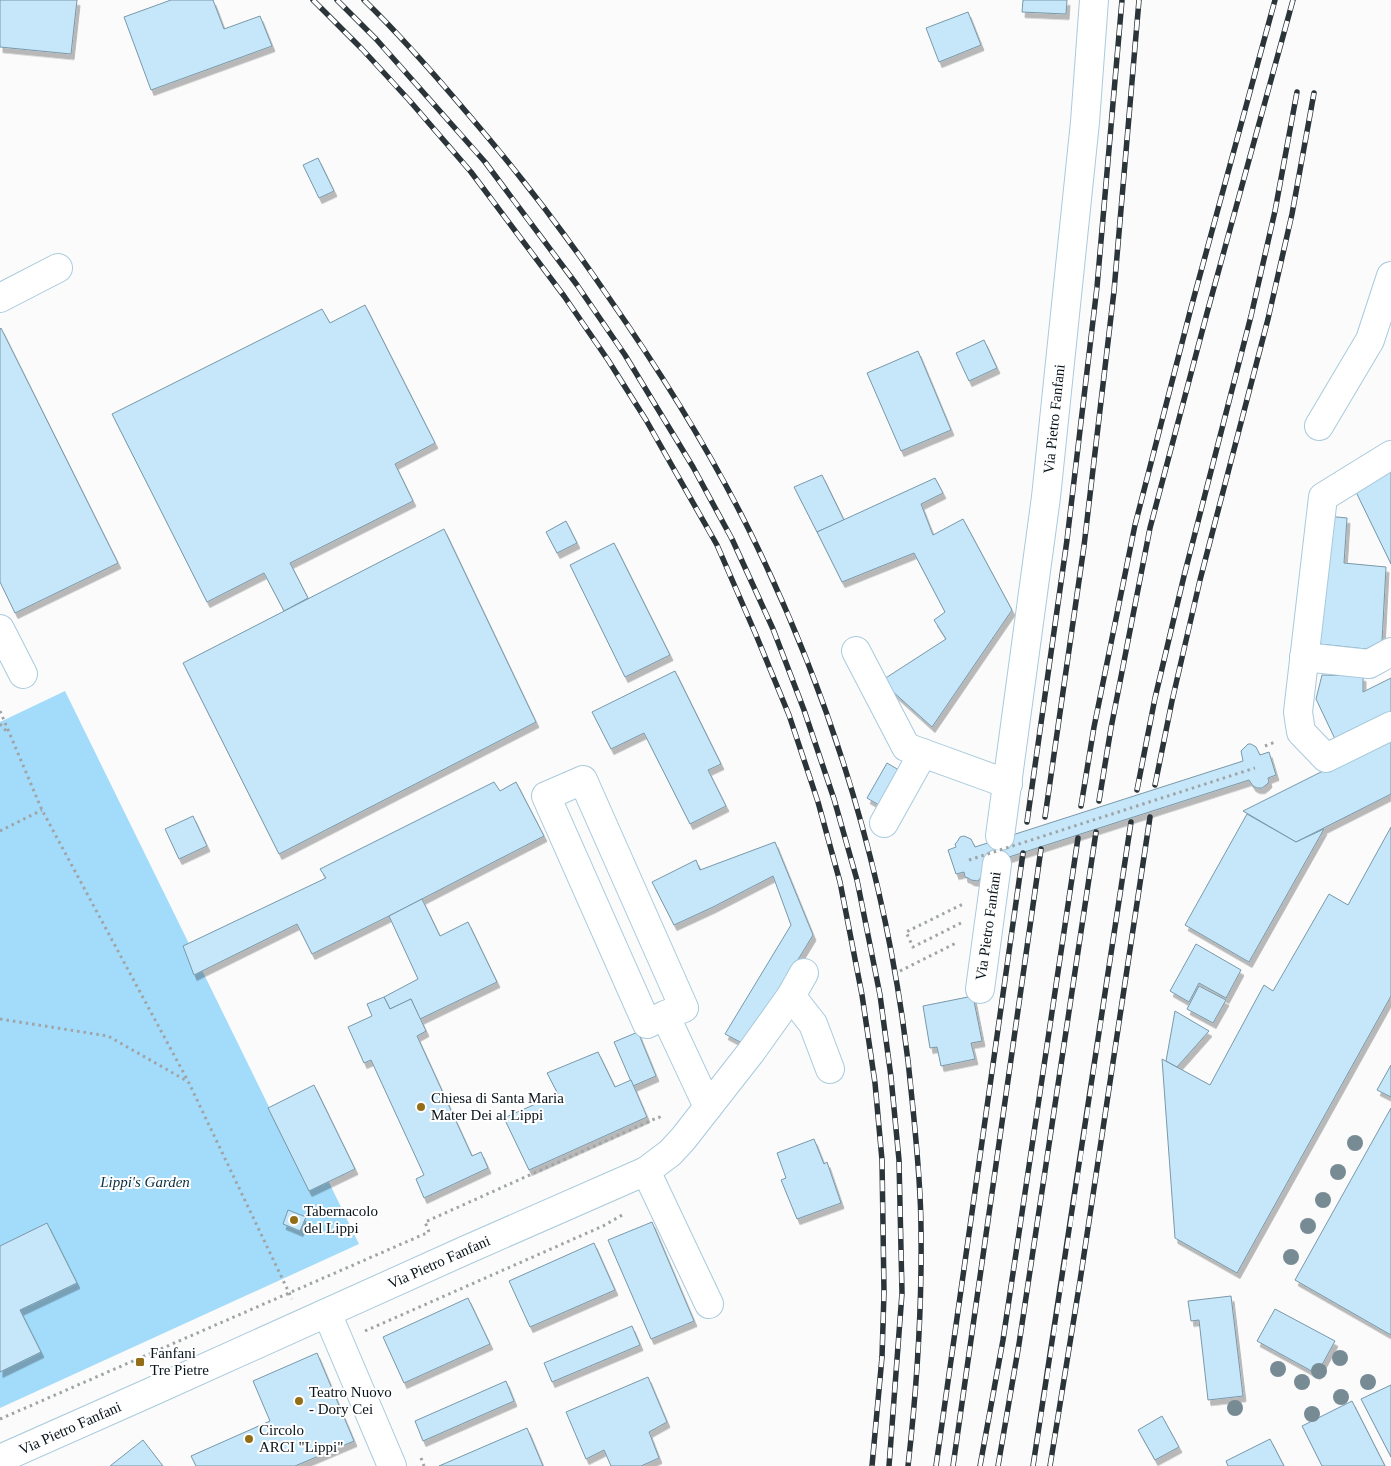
<svg xmlns="http://www.w3.org/2000/svg" width="1391" height="1466" font-family="Georgia,serif">
  <style>
    .green { fill: #a3dcfb }
    .building { fill: #c6e7f9; stroke: #7998a9; filter: url(#shadow) }
    .lines { fill: none; stroke-linecap: round; stroke-linejoin: round }
    .minor-casing { stroke: #a9cadc; stroke-width: 30 }
    .path { stroke: #9fa4a6; stroke-width: 3; stroke-dasharray: 2.5 4; stroke-linecap: butt }
    .minor { stroke: #fff; stroke-width: 28 }
    .rail-casing { stroke: #2a3439; stroke-width: 5.5 }
    .rail { stroke: #fff; stroke-width: 4; stroke-dasharray: 11; stroke-linecap: butt }
    .path-bridge { stroke: #9fa4a6; stroke-width: 3; stroke-dasharray: 2.5 4; stroke-linecap: butt }
    .tree { fill: #778b94 }
    .poi-dot { fill: #946e17; stroke: #fff; stroke-width: 2 }
    .labels { text-anchor: middle; stroke-width: 4; stroke-linejoin: round; paint-order: stroke }
    .street-label { font-size: 15px; fill: #071319; stroke: #fff }
    .poi-label { font-size: 15px; fill: #071319; stroke: #fff; text-anchor: start }
    .park-label { font-size: 15px; font-style: italic; fill: #0b2f3f; stroke: #fff }
  </style>
  <defs>
    <filter id="shadow"><feDropShadow dx="3" dy="5.5" stdDeviation="0" flood-color="#0004"/></filter>
  </defs>
  <rect width="100%" height="100%" fill="#fbfbfb"/>
  <polygon class="green" points="65,691 301,1172 322,1168 359,1244 0,1408 0,722"/>
  <g class="building">
    <polygon points="0,0 77,0 71,54 0,47"/>
    <polygon points="171,0 213,0 224,29 260,16 272,46 151,90 124,17"/>
    <polygon points="1023,0 1067,0 1066,14 1022,12"/>
    <polygon points="968,12 981,45 939,62 926,28"/>
    <polygon points="318,158 334,191 319,198 303,165"/>
    <polygon points="365,305 435,443 395,464 413,501 290,563 308,598 284,611 264,573 207,602 112,414 322,309 330,323"/>
    <polygon points="1,328 118,563 15,613 0,582 0,329"/>
    <polygon points="984,340 997,368 969,381 956,353"/>
    <polygon points="918,351 951,430 901,451 867,373"/>
    <polygon points="1391,462 1391,564 1356,492"/>
    <polygon points="822,475 844,520 817,532 794,487"/>
    <polygon points="935,478 943,493 921,504 933,535 963,519 1012,610 932,727 881,681 946,639 934,620 945,612 914,553 842,582 817,532"/>
    <polygon points="1327,516 1347,518 1344,563 1386,567 1382,641 1366,649 1319,644"/>
    <polygon points="566,521 577,543 557,553 546,532"/>
    <polygon points="444,529 536,722 279,854 183,663"/>
    <polygon points="614,543 670,655 625,677 570,565"/>
    <polygon points="675,671 721,764 708,770 726,806 690,824 644,733 611,749 592,712"/>
    <polygon points="1322,675 1363,676 1363,692 1391,678 1391,713 1335,739 1316,699"/>
    <polygon points="1391,737 1391,794 1296,842 1243,811"/>
    <polygon points="1248,744 1251,744 1256,747 1260,755 1269,752 1276,775 1268,778 1269,782 1266,785 1262,788 1257,788 1253,786 1249,780 984,865 981,877 978,881 971,880 968,878 965,877 964,872 956,874 948,850 956,847 955,844 957,842 960,837 964,836 971,839 975,847 1243,761 1241,751"/>
    <polygon points="887,763 904,773 884,808 867,798"/>
    <polygon points="494,782 500,791 516,782 544,836 389,916 312,954 297,924 194,975 183,946 326,878 320,869"/>
    <polygon points="1247,814 1296,842 1324,829 1249,962 1185,925"/>
    <polygon points="193,816 207,846 179,859 165,829"/>
    <polygon points="1391,827 1391,996 1237,1273 1175,1238 1162,1059 1210,1085 1264,985 1273,991 1329,894 1348,905"/>
    <polygon points="775,842 813,935 746,1045 725,1034 791,925 773,876 713,907 674,925 652,882 696,860 700,870"/>
    <polygon points="422,899 440,936 468,922 497,982 420,1019 411,999 390,1009 384,997 418,979 389,916"/>
    <polygon points="1196,944 1241,970 1226,998 1199,983 1189,1002 1170,991"/>
    <polygon points="1199,986 1226,1000 1213,1023 1187,1009"/>
    <polygon points="973,996 982,1041 971,1043 975,1059 941,1066 937,1047 930,1048 923,1006"/>
    <polygon points="384,997 390,1009 411,999 426,1031 417,1036 472,1156 481,1152 488,1168 424,1198 416,1179 424,1175 371,1060 364,1063 348,1027 372,1016 367,1004"/>
    <polygon points="1175,1011 1209,1031 1177,1067 1166,1061"/>
    <polygon points="638,1032 656,1076 633,1086 614,1042"/>
    <polygon points="598,1052 615,1087 631,1080 647,1117 529,1170 504,1118 558,1094 547,1073"/>
    <polygon points="1391,1065 1391,1097 1377,1090"/>
    <polygon points="314,1085 355,1169 309,1191 268,1108"/>
    <polygon points="1391,1108 1391,1335 1295,1280"/>
    <polygon points="814,1139 824,1164 827,1162 841,1203 797,1219 781,1180 786,1178 777,1153"/>
    <polygon points="288,1210 306,1217 300,1231 283,1224"/>
    <polygon points="652,1222 694,1321 651,1339 608,1240"/>
    <polygon points="47,1223 77,1283 20,1310 41,1352 0,1372 0,1246"/>
    <polygon points="594,1243 615,1290 530,1327 509,1281"/>
    <polygon points="1231,1296 1243,1396 1208,1400 1199,1320 1191,1321 1188,1301"/>
    <polygon points="468,1298 490,1344 404,1383 383,1337"/>
    <polygon points="1275,1309 1335,1341 1317,1374 1257,1341"/>
    <polygon points="632,1326 640,1345 552,1382 544,1363"/>
    <polygon points="317,1353 354,1441 295,1466 196,1466 191,1456 270,1421 253,1381"/>
    <polygon points="648,1377 667,1422 649,1432 659,1458 641,1466 611,1466 604,1450 586,1459 566,1412"/>
    <polygon points="506,1381 514,1401 423,1441 415,1421"/>
    <polygon points="1391,1385 1391,1457 1361,1399"/>
    <polygon points="1352,1401 1385,1466 1322,1466 1302,1426"/>
    <polygon points="1162,1416 1179,1447 1155,1460 1138,1430"/>
    <polygon points="527,1428 543,1466 439,1466"/>
    <polygon points="1270,1439 1284,1466 1228,1466 1226,1461"/>
    <polygon points="143,1440 163,1466 110,1466"/>
  </g>
  <g class="lines">
    <defs>
      <g id="minor">
        <polyline points="0,298 58,268"/>
        <polyline points="1319,426 1370,340 1391,276"/>
        <polyline points="1391,455 1323,497 1298,712 1301,732 1326,758 1391,726"/>
        <polyline points="0,629 23,674"/>
        <polyline points="856,651 906,747 1008,784"/>
        <polyline points="1304,657 1369,664 1391,652"/>
        <polyline points="884,823 923,753"/>
        <polyline points="1000,836 1046,497 1085,122 1094,0"/>
        <polyline points="980,989 997,864"/>
        <polyline points="791,996 813,1024 830,1069"/>
        <polyline points="665,1015 647,1024 546,796 583,780 684,1008 665,1015 708,1107"/>
        <polyline points="646,1171 709,1304"/>
        <polyline points="327,1313 392,1466"/>
        <polyline points="0,1459 151,1392 466,1250 646,1171 670,1153 683,1139 751,1052 791,996 804,973"/>
      </g>
    </defs>
    <use href="#minor" class="minor-casing"/>
    <g class="path">
      <polyline points="0,711 42,810 188,1081 292,1299"/>
      <polyline points="0,724 8,733"/>
      <polyline points="1265,746 1275,742"/>
      <polyline points="0,831 42,810"/>
      <polyline points="961,923 913,947 906,932 963,904"/>
      <polyline points="900,971 958,942"/>
      <polyline points="0,1019 108,1036 187,1081"/>
      <polyline points="365,1331 603,1226 624,1214"/>
      <polyline points="0,1419 429,1232 425,1222 659,1117 662,1120"/>
      <polyline points="421,1458 424,1466"/>
    </g>
    <use href="#minor" class="minor"/>
    <defs>
      <g id="rail">
        <polyline points="313,0 362,49 409,100 471,172 564,296 608,360 646,420 717,545 756,635 789,715 818,802 840,882 862,995 875,1083 882,1160 884,1292 882,1357 872,1466"/>
        <polyline points="337,0 376,39 485,162 577,285 625,355 693,467 732,539 773,629 804,710 834,799 857,880 880,995 891,1077 899,1160 902,1293 889,1466"/>
        <path d="M364 0C401 36 435 75 468 114 518 172 564 232 607 295 660 371 709 449 750 532 840 715 895 906 913 1109 917 1149 921 1190 921 1230 922 1309 917 1387 908 1466"/>
        <polyline points="1155,785 1172,701 1200,580 1268,319 1292,214 1314,93"/>
        <polyline points="1137,790 1155,698 1184,576 1251,316 1275,211 1297,92"/>
        <polyline points="1099,801 1111,728 1150,528 1207,313 1293,0"/>
        <polyline points="1081,806 1094,727 1135,525 1191,308 1275,0"/>
        <polyline points="1045,817 1084,546 1114,291 1139,0"/>
        <polyline points="1027,822 1067,540 1097,287 1122,0"/>
        <polyline points="936,1466 1023,853"/>
        <polyline points="953,1466 1041,849"/>
        <polyline points="980,1466 1003,1340 1078,838"/>
        <polyline points="998,1466 1019,1344 1096,832"/>
        <path d="M1033 1466C1067 1252 1098 1037 1131 822"/>
        <polyline points="1050,1466 1080,1281 1150,817"/>
      </g>
    </defs>
    <use href="#rail" class="rail-casing"/>
    <use href="#rail" class="rail"/>
    <polyline class="path-bridge" points="969,860 1255,768"/>
  </g>
  <g class="tree">
    <circle cx="1355" cy="1143" r="8"/>
    <circle cx="1338" cy="1172" r="8"/>
    <circle cx="1323" cy="1200" r="8"/>
    <circle cx="1308" cy="1226" r="8"/>
    <circle cx="1291" cy="1257" r="8"/>
    <circle cx="1340" cy="1358" r="8"/>
    <circle cx="1278" cy="1369" r="8"/>
    <circle cx="1319" cy="1371" r="8"/>
    <circle cx="1302" cy="1382" r="8"/>
    <circle cx="1368" cy="1382" r="8"/>
    <circle cx="1341" cy="1397" r="8"/>
    <circle cx="1235" cy="1408" r="8"/>
    <circle cx="1312" cy="1414" r="8"/>
  </g>
  <g class="poi-dot">
    <circle cx="421" cy="1107" r="5"/>
    <circle cx="294" cy="1220" r="5"/>
    <rect x="135" y="1357" width="10" height="10" rx="2.5"/>
    <circle cx="299" cy="1401" r="5"/>
    <circle cx="249" cy="1439" r="5"/>
  </g>
  <g class="labels">
    <g class="street-label">
      <text transform="translate(1054 419) rotate(-84)" y="5">Via Pietro Fanfani</text>
      <text transform="translate(988 926) rotate(-82)" y="5">Via Pietro Fanfani</text>
      <text transform="translate(439 1262) rotate(-24)" y="5">Via Pietro Fanfani</text>
      <text transform="translate(70 1428) rotate(-24)" y="5">Via Pietro Fanfani</text>
    </g>
    <g class="poi-label">
      <text x="431" y="1103">Chiesa di Santa Maria<tspan x="431" dy="17">Mater Dei al Lippi</tspan></text>
      <text x="304" y="1216">Tabernacolo<tspan x="304" dy="17">del Lippi</tspan></text>
      <text x="150" y="1358">Fanfani<tspan x="150" dy="17">Tre Pietre</tspan></text>
      <text x="309" y="1397">Teatro Nuovo<tspan x="309" dy="17">- Dory Cei</tspan></text>
      <text x="259" y="1435">Circolo<tspan x="259" dy="17">ARCI "Lippi"</tspan></text>
    </g>
    <g class="park-label">
      <text x="145" y="1187">Lippi's Garden</text>
    </g>
  </g>
</svg>
